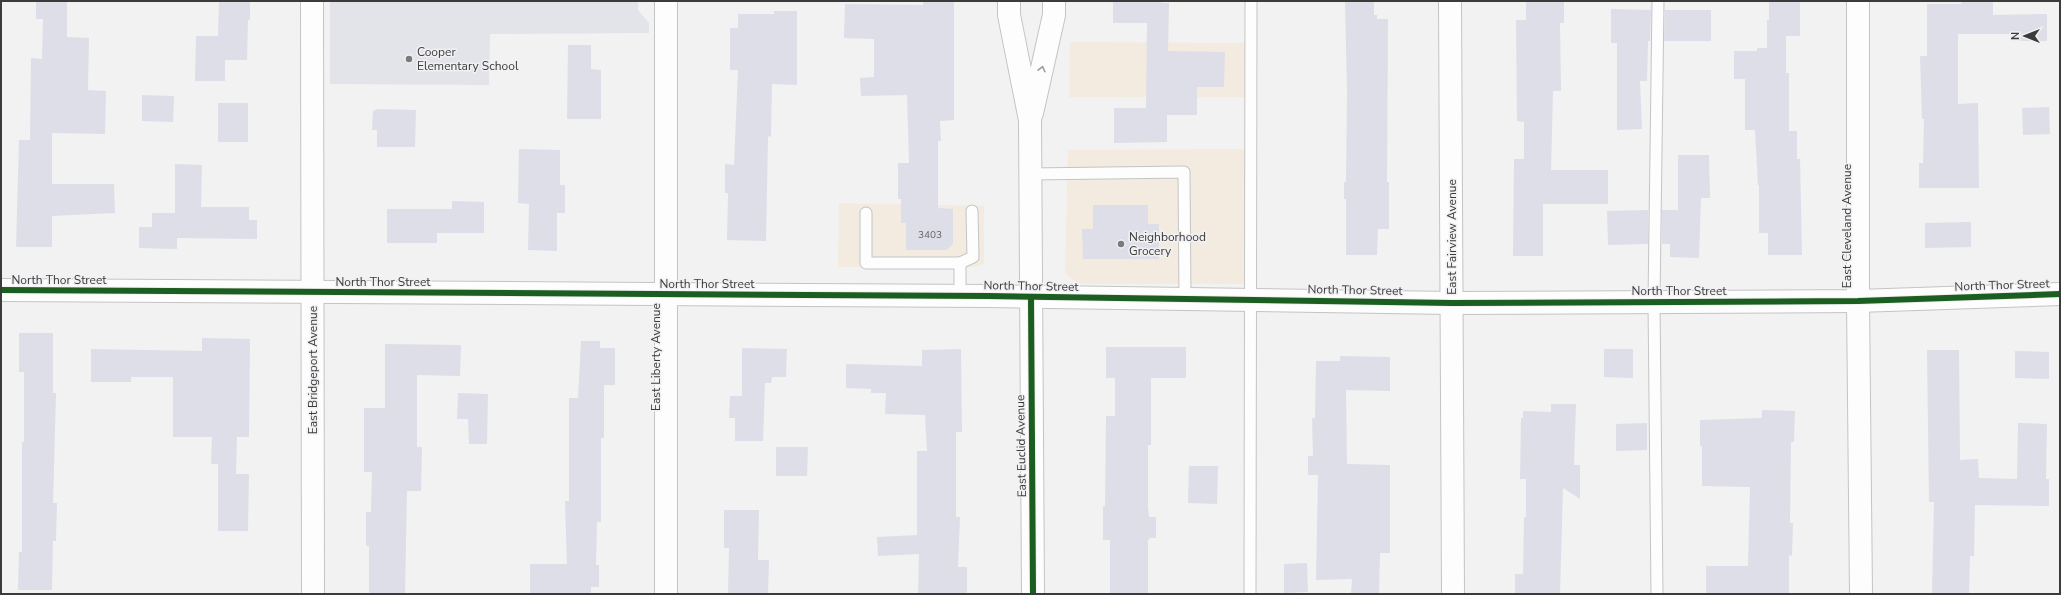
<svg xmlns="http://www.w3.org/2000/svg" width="2061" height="595" font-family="'Nunito Sans',sans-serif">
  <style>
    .commercial { fill: #f3ebe0 }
    .built { fill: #e3e4e9 }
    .building { fill: #dddee8 }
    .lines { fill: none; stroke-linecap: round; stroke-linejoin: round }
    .service-casing { stroke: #c4c4c4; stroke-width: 13 }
    .minor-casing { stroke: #c4c4c4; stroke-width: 24 }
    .secondary-casing { stroke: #c4c4c4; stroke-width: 24 }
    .service { stroke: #fdfdfd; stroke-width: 11 }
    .minor { stroke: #fdfdfd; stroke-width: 22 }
    .secondary { stroke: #fdfdfd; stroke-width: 22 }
    .cycleway-casing { stroke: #f1f1f3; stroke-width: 8 }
    .cycleway { stroke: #1b5e20; stroke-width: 6 }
    .oneway { stroke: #9c9c9c }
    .poi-dot { fill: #7b7b7c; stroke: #f1f1f3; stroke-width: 1.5 }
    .labels { text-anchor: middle; stroke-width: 3; stroke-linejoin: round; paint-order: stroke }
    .number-label { font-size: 10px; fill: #646467 }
    .poi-label { font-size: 12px; fill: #3b3b3c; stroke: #f1f1f3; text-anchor: start }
    .street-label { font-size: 12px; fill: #3b3b3c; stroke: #f1f1f3 }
  </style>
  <rect width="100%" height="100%" fill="#f2f2f2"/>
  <g class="commercial">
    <polygon points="1070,42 1248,43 1248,97 1069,97"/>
    <polygon points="1248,149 1249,284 1082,284 1071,279 1065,272 1068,150"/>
    <polygon points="839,203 984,206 984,264 974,267 838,267"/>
  </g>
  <polygon class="built" points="330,1 638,1 638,10 649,23 649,33 490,34 489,85 330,84"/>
  <g class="building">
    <polygon points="36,1 67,1 67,37 89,38 88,90 106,91 105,134 52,133 52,184 114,184 115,213 52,216 52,247 16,247 19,140 30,140 31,58 42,59 43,19 36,19"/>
    <polygon points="219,1 250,1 250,20 248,20 247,60 225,60 225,81 195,81 196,36 218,36"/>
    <polygon points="923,1 954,1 954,120 940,121 941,141 938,141 938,208 953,209 953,244 947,250 906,250 906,223 901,223 901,199 898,199 898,163 909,163 907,95 861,96 860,78 874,77 874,39 844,38 845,4 923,5"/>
    <polygon points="1113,1 1161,1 1161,3 1169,3 1168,51 1225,52 1224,87 1197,87 1197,115 1167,115 1167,142 1114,143 1114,108 1146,108 1147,23 1113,23"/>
    <polygon points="1345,1 1374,1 1374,15 1377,15 1377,19 1388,19 1387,182 1389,182 1389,229 1378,229 1377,255 1346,255 1346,199 1344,199 1344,182 1346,182 1347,92"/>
    <polygon points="1526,1 1564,1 1564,23 1560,23 1561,91 1553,91 1551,170 1608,170 1608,204 1543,204 1543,256 1513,256 1514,159 1524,159 1524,122 1517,121 1516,20 1526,20"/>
    <polygon points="1769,1 1800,1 1800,36 1786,36 1786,73 1789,73 1789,131 1797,131 1797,159 1800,159 1802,255 1768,255 1768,233 1759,233 1759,185 1758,185 1755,130 1745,130 1745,79 1734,79 1734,51 1757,51 1757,48 1767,48 1767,20 1769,20"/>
    <polygon points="1962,1 1993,1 1993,15 2047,14 2047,41 2013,41 2013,34 1958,34 1958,104 1978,103 1979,188 1919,188 1919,163 1923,163 1924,119 1922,119 1920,56 1927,56 1927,4 1961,4"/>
    <polygon points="1611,9 1651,10 1650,41 1648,41 1647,81 1640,81 1642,129 1617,130 1617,43 1611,43"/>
    <polygon points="1665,10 1711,10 1711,41 1664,41"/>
    <polygon points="774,11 797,11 797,85 772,84 771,137 768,136 766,241 727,240 728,193 725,193 725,164 734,165 738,70 730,70 730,28 738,28 738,14 774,14"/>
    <polygon points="568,45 591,45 591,69 601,70 601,119 567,119"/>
    <polygon points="142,95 174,96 173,122 142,121"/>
    <rect x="218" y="103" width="30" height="39"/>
    <polygon points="2049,107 2050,134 2023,135 2022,108"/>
    <polygon points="378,109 416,110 415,147 377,147 377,130 372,130 373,111"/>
    <polygon points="519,149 560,150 560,185 565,185 565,213 557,213 557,251 528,250 529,204 518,203"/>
    <polygon points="1678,155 1709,155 1710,198 1701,198 1699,258 1670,257 1670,244 1662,244 1662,210 1678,210"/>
    <polygon points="175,164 202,165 201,207 249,207 249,220 257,220 257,239 177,238 177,249 139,248 139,227 152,227 152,213 175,213"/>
    <polygon points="452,201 484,202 484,233 437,233 437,243 387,243 387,209 452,209"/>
    <polygon points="1093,205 1148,205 1148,224 1159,224 1159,259 1083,259 1082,229 1093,229"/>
    <polygon points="1648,210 1648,244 1608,245 1607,211"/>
    <polygon points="1971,222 1971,247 1925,248 1925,223"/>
    <polygon points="19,333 53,333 53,393 56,393 53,503 57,503 56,541 53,541 52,590 18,590 19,552 22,552 22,442 24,442 24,372 19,372"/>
    <polygon points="202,338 250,339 249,437 237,437 236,474 249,474 248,531 218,531 218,464 211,464 212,437 173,437 173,377 131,377 131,382 91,382 91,349 202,351"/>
    <polygon points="581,341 600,341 600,348 615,348 615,385 604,385 604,438 601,438 601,522 597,522 596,565 599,565 599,587 591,587 591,594 530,594 530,564 567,564 565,501 569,501 569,398 578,398"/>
    <polygon points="385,344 461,345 460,376 417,375 417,447 422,447 421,491 407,491 405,594 369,594 369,546 366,546 366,512 371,512 372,472 364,472 364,408 385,408"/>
    <polygon points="1106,347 1186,347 1186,378 1151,378 1151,445 1148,445 1148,506 1149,517 1156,517 1156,538 1150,538 1148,540 1148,594 1110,594 1110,540 1103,540 1103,506 1105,506 1106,416 1115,416 1115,378 1106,378"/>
    <polygon points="742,348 787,349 786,377 772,377 771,383 765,383 763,441 735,441 735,418 729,418 730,396 742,396"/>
    <polygon points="961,349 962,432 956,432 956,517 960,517 958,567 967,567 967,594 918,594 919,554 878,556 877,537 917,535 917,451 927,451 925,415 885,414 886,393 871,393 871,389 846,388 846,364 922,366 922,350"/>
    <polygon points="1604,349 1633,349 1633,378 1604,377"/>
    <polygon points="1927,350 1959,350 1960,460 1978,459 1979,478 2017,479 2018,423 2047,424 2046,479 2049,479 2049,506 1975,505 1974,556 1970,556 1969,594 1932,594 1934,502 1929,502"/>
    <polygon points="2015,351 2049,352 2049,379 2015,378"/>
    <polygon points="1340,356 1390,357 1390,391 1346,390 1347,464 1390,465 1390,553 1380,553 1379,594 1351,594 1352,579 1316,580 1318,475 1308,475 1308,456 1313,456 1312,418 1315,418 1316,361 1340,361"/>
    <polygon points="458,393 488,394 487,444 469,444 468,419 457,419"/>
    <polygon points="1551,404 1576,404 1574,465 1580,465 1580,499 1563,488 1560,594 1515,594 1515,574 1523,574 1524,517 1526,517 1526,479 1520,479 1521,418 1523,418 1523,411 1551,412"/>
    <polygon points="1762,410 1795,411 1794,442 1791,442 1790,523 1793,523 1792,556 1789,555 1789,594 1706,594 1706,566 1748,566 1750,487 1702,486 1702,446 1700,446 1700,420 1762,418"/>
    <polygon points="1647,423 1647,450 1616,451 1616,424"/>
    <polygon points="776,447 808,447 807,476 776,476"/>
    <polygon points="1189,466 1218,466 1217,504 1188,503"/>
    <polygon points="724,510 759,510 758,560 769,560 768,594 728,594 729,548 724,548"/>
    <polygon points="1307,563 1308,592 1284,593 1284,564"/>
  </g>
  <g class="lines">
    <defs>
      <g id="service">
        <polyline points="1030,174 1184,172 1185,299"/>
        <polyline points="866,213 866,263 960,263 973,257 972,211"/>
        <polyline points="960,263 960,296"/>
        <polyline points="1250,594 1251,1"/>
        <polyline points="1657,594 1654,302 1658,1"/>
      </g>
      <g id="minor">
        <polyline points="312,1 313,594"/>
        <polyline points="666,1 666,594"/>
        <polyline points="1450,1 1453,594"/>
        <polyline points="1858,1 1858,301 1861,594"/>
        <polyline points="1,290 988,296 1452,303 1858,301 2060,294"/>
      </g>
      <g id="secondary">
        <polyline points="1009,1 1009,15 1030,120 1033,594"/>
        <polyline points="1032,113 1054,15 1054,1"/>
      </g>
    </defs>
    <use href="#service" class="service-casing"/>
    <use href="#minor" class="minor-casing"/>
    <use href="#secondary" class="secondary-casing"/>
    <use href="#service" class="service"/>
    <use href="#minor" class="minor"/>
    <use href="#secondary" class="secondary"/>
    <defs>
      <g id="cycleway">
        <polyline points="1,290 988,296 1452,303 1858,301 2060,294"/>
        <polyline points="1031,297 1033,594"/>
      </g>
    </defs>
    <use href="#cycleway" class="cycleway-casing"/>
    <use href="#cycleway" class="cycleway"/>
  </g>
  <defs><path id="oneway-chevron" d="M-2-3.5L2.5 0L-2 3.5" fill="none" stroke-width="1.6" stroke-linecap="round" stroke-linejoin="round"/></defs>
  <use class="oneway" href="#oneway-chevron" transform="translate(1042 69) rotate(-77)"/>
  <g class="poi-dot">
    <circle cx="409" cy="59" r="4"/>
    <circle cx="1121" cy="244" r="4"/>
  </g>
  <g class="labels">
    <g class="number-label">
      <text x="930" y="238">3403</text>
    </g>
    <g class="poi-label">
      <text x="417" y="56">Cooper<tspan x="417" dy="14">Elementary School</tspan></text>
      <text x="1129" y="241">Neighborhood<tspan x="1129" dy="14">Grocery</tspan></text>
    </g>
    <g class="street-label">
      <text transform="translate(1847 226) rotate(-90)" y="4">East Cleveland Avenue</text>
      <text transform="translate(1452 237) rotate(-90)" y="4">East Fairview Avenue</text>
      <text x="59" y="284">North Thor Street</text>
      <text x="383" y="286">North Thor Street</text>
      <text x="707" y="288">North Thor Street</text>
      <text transform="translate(2002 285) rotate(-2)" y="4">North Thor Street</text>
      <text transform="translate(1031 286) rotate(1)" y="4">North Thor Street</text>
      <text transform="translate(1355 290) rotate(1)" y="4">North Thor Street</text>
      <text x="1679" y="295">North Thor Street</text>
      <text transform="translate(656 357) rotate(-90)" y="4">East Liberty Avenue</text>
      <text transform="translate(313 370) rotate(-90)" y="4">East Bridgeport Avenue</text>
      <text transform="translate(1021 446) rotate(-91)" y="4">East Euclid Avenue</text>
    </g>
  </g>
  <rect width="2061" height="595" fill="none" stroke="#3b3b3c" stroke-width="4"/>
  <g transform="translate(2025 36) rotate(270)" stroke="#f1f1f3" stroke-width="3" paint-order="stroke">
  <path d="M0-3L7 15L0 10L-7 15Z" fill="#3b3b3c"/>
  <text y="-6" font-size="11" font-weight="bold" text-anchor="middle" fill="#3b3b3c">N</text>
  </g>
</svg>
